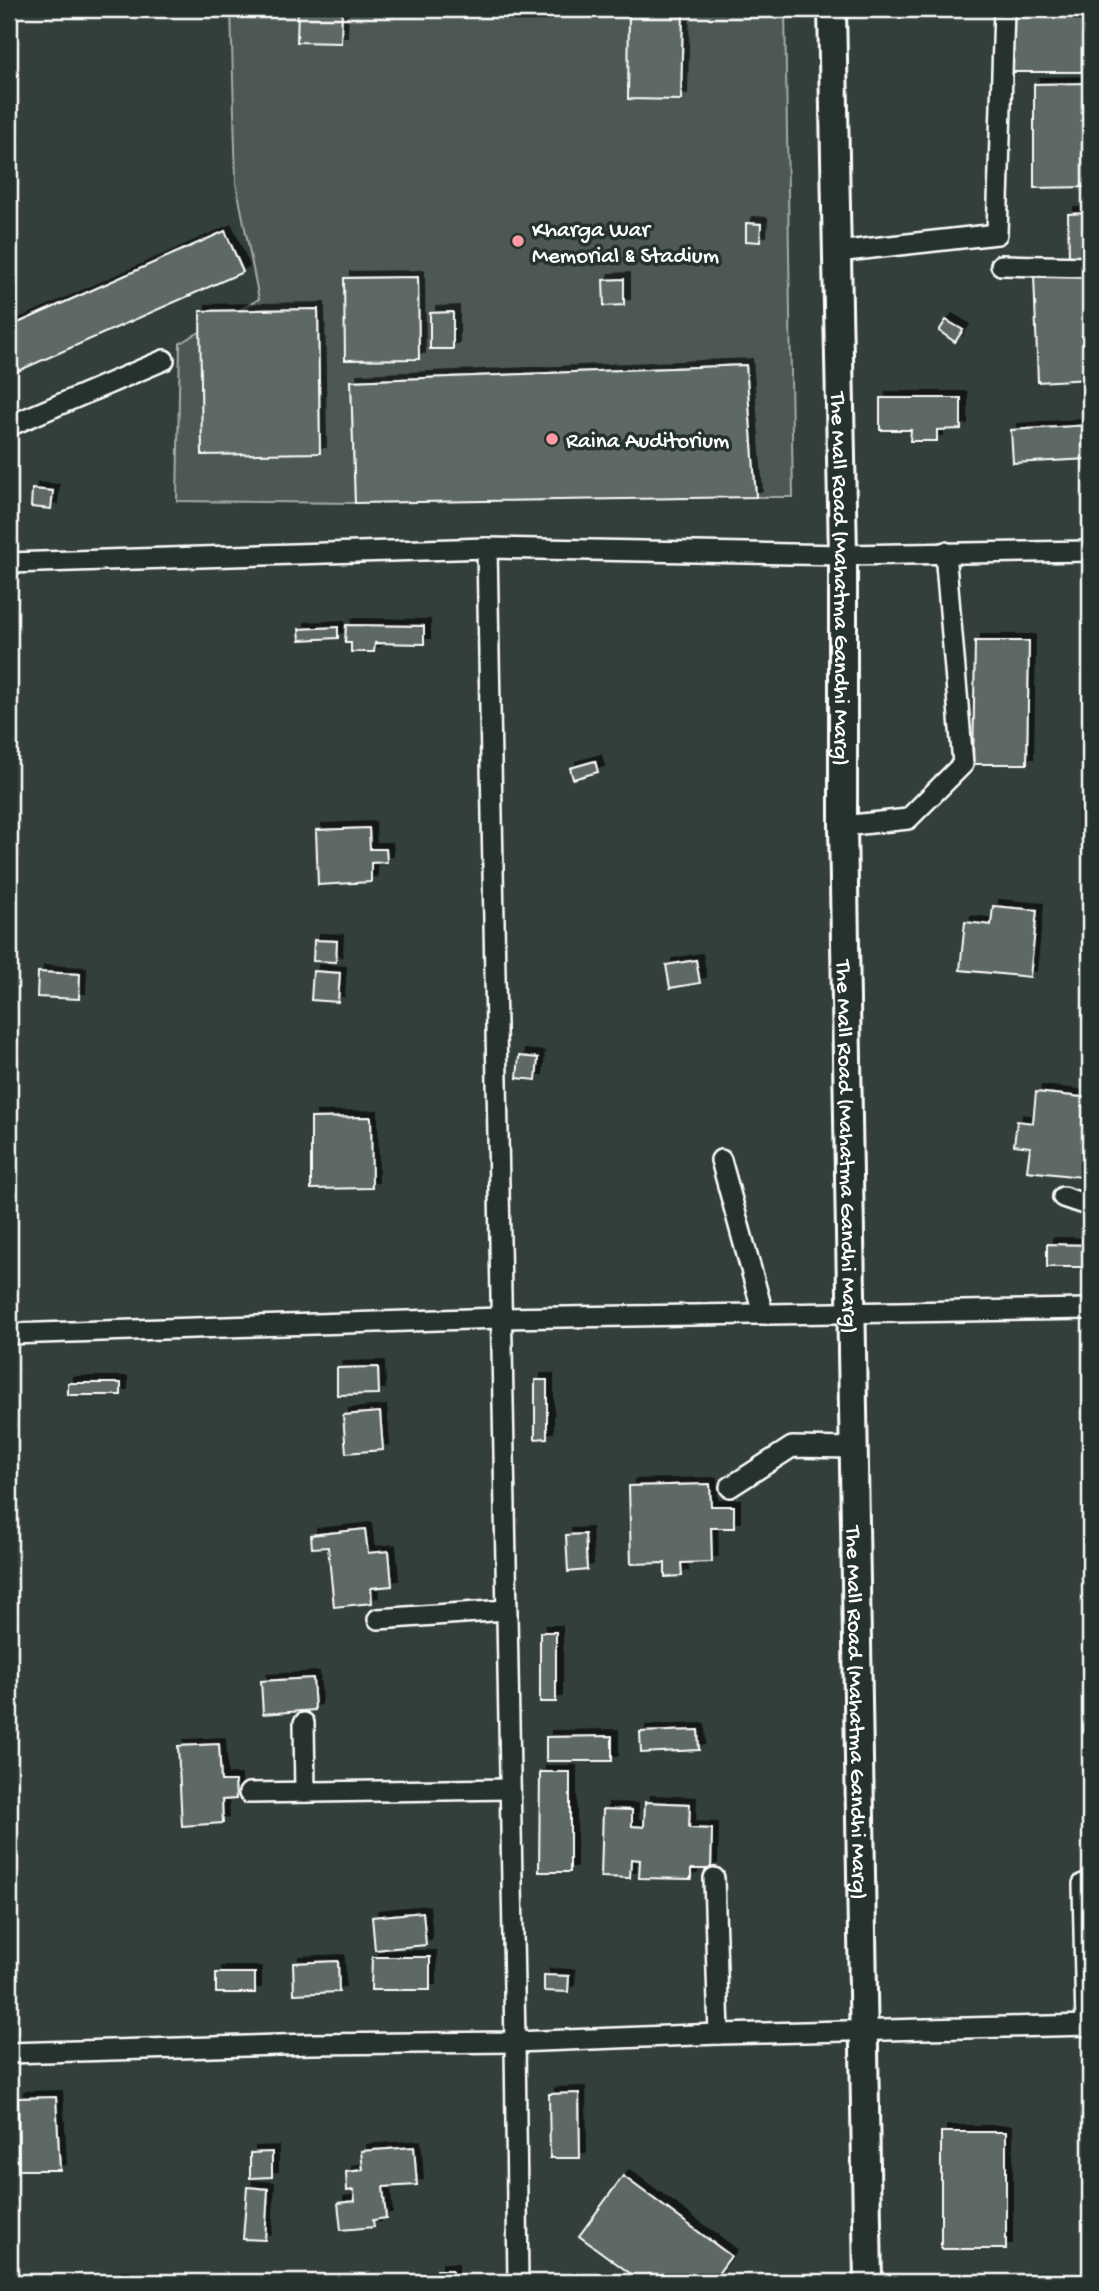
<svg xmlns="http://www.w3.org/2000/svg" width="1099" height="2291" font-family="'Gochi Hand',sans-serif">
  <style>
    .green { fill: #4d5853; stroke: #a6aca9; stroke-width: 2 }
    .building { fill: #5f6964; stroke: #fff; stroke-width: 2; filter: url(#shadow) }
    .lines { fill: none; stroke-linecap: round; stroke-linejoin: round }
    .street-casing { stroke: #fff; stroke-width: 24 }
    .secondary-casing { stroke: #fff; stroke-width: 32 }
    .street { stroke: #26332d; stroke-width: 19 }
    .secondary { stroke: #26332d; stroke-width: 26 }
    .poi-dot { fill: #ff9aa2; stroke: #26332d; stroke-width: 2.5 }
    .labels { text-anchor: middle; stroke-width: 7; stroke-linejoin: round; paint-order: stroke }
    .poi-label { font-size: 23px; fill: #fff; stroke: #26332d; text-anchor: start }
    .street-label { font-size: 23px; fill: #fff; stroke: #26332d }
  </style>
  <defs>
    <filter id="shadow"><feDropShadow dx="6" dy="-6" stdDeviation="0" flood-color="#0009"/></filter>
  </defs>
  <rect width="100%" height="100%" fill="#333f3a"/>
  <filter id="ink" filterUnits="userSpaceOnUse"><feTurbulence type="fractalNoise" baseFrequency=".0143" numOctaves="2"/><feDisplacementMap in="SourceGraphic" scale="14" xChannelSelector="R" yChannelSelector="G"/><feConvolveMatrix kernelMatrix="1 2 1 2 8 2 1 2 1" color-interpolation-filters="sRGB"/></filter>
  <g filter="url(#ink)">
    <polygon class="green" points="231,9 785,9 793,497 756,497 745,365 351,381 355,503 177,501 180,343 259,299 236,183"/>
    <g class="building">
      <polygon points="298,9 342,9 341,43 297,42"/>
      <polygon points="629,9 683,9 681,100 628,99"/>
      <polygon points="1004,9 1090,9 1090,34 1082,34 1082,72 1003,72"/>
      <polygon points="1090,83 1090,187 1034,188 1034,84"/>
      <polygon points="1090,213 1090,258 1069,258 1068,214"/>
      <polygon points="746,223 761,224 760,242 746,241"/>
      <polygon points="225,231 243,272 9,375 9,327"/>
      <polygon points="1090,272 1090,379 1038,382 1034,275"/>
      <polygon points="418,277 419,359 345,360 344,278"/>
      <polygon points="624,279 624,305 604,306 603,280"/>
      <polygon points="318,309 320,453 202,455 200,311"/>
      <polygon points="453,312 453,349 430,349 430,313"/>
      <polygon points="946,320 963,330 955,342 939,331"/>
      <polygon points="746,365 756,497 355,503 351,381"/>
      <polygon points="880,398 961,398 961,429 937,430 937,441 910,441 911,430 880,430"/>
      <polygon points="1090,425 1090,459 1013,463 1011,430"/>
      <polygon points="32,489 53,491 51,509 31,507"/>
      <polygon points="346,625 424,626 424,644 375,643 374,652 351,652 351,643 345,643"/>
      <polygon points="338,627 338,638 300,640 299,629"/>
      <polygon points="975,641 1029,641 1027,764 973,764"/>
      <polygon points="595,761 598,772 573,779 570,768"/>
      <polygon points="369,828 370,849 386,849 387,862 371,863 371,882 318,885 316,830"/>
      <polygon points="993,906 1037,910 1030,977 960,970 965,922 991,925"/>
      <polygon points="314,940 337,941 336,962 313,961"/>
      <polygon points="696,960 700,983 670,988 666,965"/>
      <polygon points="313,971 340,973 338,1002 311,1000"/>
      <polygon points="38,972 80,974 79,999 37,997"/>
      <polygon points="519,1056 538,1058 536,1080 517,1078"/>
      <polygon points="1036,1092 1090,1098 1090,1178 1027,1171 1030,1147 1014,1145 1017,1121 1033,1123"/>
      <polygon points="371,1117 372,1188 311,1189 311,1118"/>
      <polygon points="1047,1244 1090,1245 1090,1267 1047,1267"/>
      <polygon points="378,1367 379,1394 337,1395 337,1368"/>
      <polygon points="535,1380 547,1380 547,1438 535,1439"/>
      <rect x="68" y="1383" width="53" height="12"/>
      <polygon points="380,1412 383,1450 346,1453 343,1415"/>
      <polygon points="710,1484 711,1506 734,1506 734,1528 711,1528 712,1562 681,1563 682,1576 665,1577 665,1563 631,1564 629,1486"/>
      <polygon points="365,1529 368,1553 389,1551 392,1586 371,1588 372,1603 334,1607 328,1547 312,1548 311,1535"/>
      <polygon points="585,1534 587,1570 568,1572 566,1535"/>
      <rect x="540" y="1632" width="16" height="70"/>
      <polygon points="313,1678 315,1710 263,1714 261,1681"/>
      <polygon points="698,1730 699,1750 641,1753 640,1732"/>
      <polygon points="612,1736 612,1761 546,1761 546,1737"/>
      <polygon points="219,1744 221,1781 235,1781 236,1799 222,1800 223,1823 182,1826 178,1746"/>
      <polygon points="540,1772 570,1772 570,1872 539,1872"/>
      <polygon points="645,1802 690,1804 689,1828 712,1829 711,1869 691,1869 691,1879 639,1878 640,1860 631,1859 630,1878 601,1877 603,1809 632,1810 632,1826 644,1827"/>
      <polygon points="423,1912 426,1945 375,1950 372,1917"/>
      <polygon points="372,1957 430,1957 430,1990 371,1990"/>
      <polygon points="338,1961 339,1992 294,1994 293,1963"/>
      <rect x="216" y="1973" width="39" height="20"/>
      <polygon points="544,1975 569,1976 568,1992 544,1991"/>
      <polygon points="579,2093 580,2158 550,2158 549,2094"/>
      <polygon points="56,2097 60,2170 19,2170 18,2098"/>
      <rect x="941" y="2132" width="65" height="117"/>
      <polygon points="414,2147 417,2185 383,2187 386,2218 373,2220 374,2227 341,2230 338,2203 355,2201 354,2190 347,2191 346,2172 363,2170 361,2151"/>
      <polygon points="272,2152 272,2177 250,2178 250,2153"/>
      <polygon points="623,2176 731,2256 712,2282 642,2282 579,2236"/>
      <polygon points="247,2187 268,2189 265,2240 243,2239"/>
      <rect x="437" y="2270" width="15" height="12"/>
    </g>
    <g class="lines">
      <defs>
        <g id="street">
          <polyline points="837,252 997,234 1004,9"/>
          <polyline points="1001,265 1090,267"/>
          <polyline points="9,426 164,360"/>
          <polyline points="487,548 515,2042 518,2282"/>
          <polyline points="9,563 487,548 843,555 1090,551"/>
          <polyline points="843,826 908,819 963,764 945,552"/>
          <polyline points="721,1160 763,1313"/>
          <polyline points="1063,1197 1090,1206"/>
          <polyline points="9,1334 500,1318 1090,1309"/>
          <polyline points="730,1487 792,1447 853,1448"/>
          <polyline points="378,1619 506,1610"/>
          <polyline points="304,1723 305,1792"/>
          <polyline points="249,1793 509,1789"/>
          <polyline points="714,1878 719,2034"/>
          <polyline points="1083,1884 1086,2026"/>
          <polyline points="9,2053 311,2044 515,2042 719,2034 1090,2025"/>
          <polyline points="1089,2282 1090,2282"/>
        </g>
        <g id="secondary">
          <path id="s1" d="M832 9 843 555V826L868 2282"/>
        </g>
      </defs>
      <use href="#street" class="street-casing"/>
      <use href="#secondary" class="secondary-casing"/>
      <use href="#street" class="street"/>
      <use href="#secondary" class="secondary"/>
    </g>
  </g>
  <g class="poi-dot">
    <circle cx="518" cy="241" r="7"/>
    <circle cx="552" cy="439" r="7"/>
  </g>
  <g class="labels">
    <g class="poi-label">
      <text x="532" y="236">Kharga War<tspan x="532" dy="26">Memorial &amp; Stadium</tspan></text>
      <text x="566" y="447">Raina Auditorium</text>
    </g>
    <g class="street-label">
      <text dy="8" stroke="none"><textPath href="#s1" startOffset="570">The Mall Road (Mahatma Gandhi Marg)</textPath></text>
      <text dy="8" stroke="none"><textPath href="#s1" startOffset="1138">The Mall Road (Mahatma Gandhi Marg)</textPath></text>
      <text dy="8" stroke="none"><textPath href="#s1" startOffset="1704">The Mall Road (Mahatma Gandhi Marg)</textPath></text>
    </g>
  </g>
  <rect width="1099" height="2291" fill="none" stroke="#26332d" stroke-width="35"/>
  <rect x="18" y="18" width="1064" height="2256" fill="none" stroke="#fff" stroke-width="2.5" filter="url(#ink)"/>
</svg>
